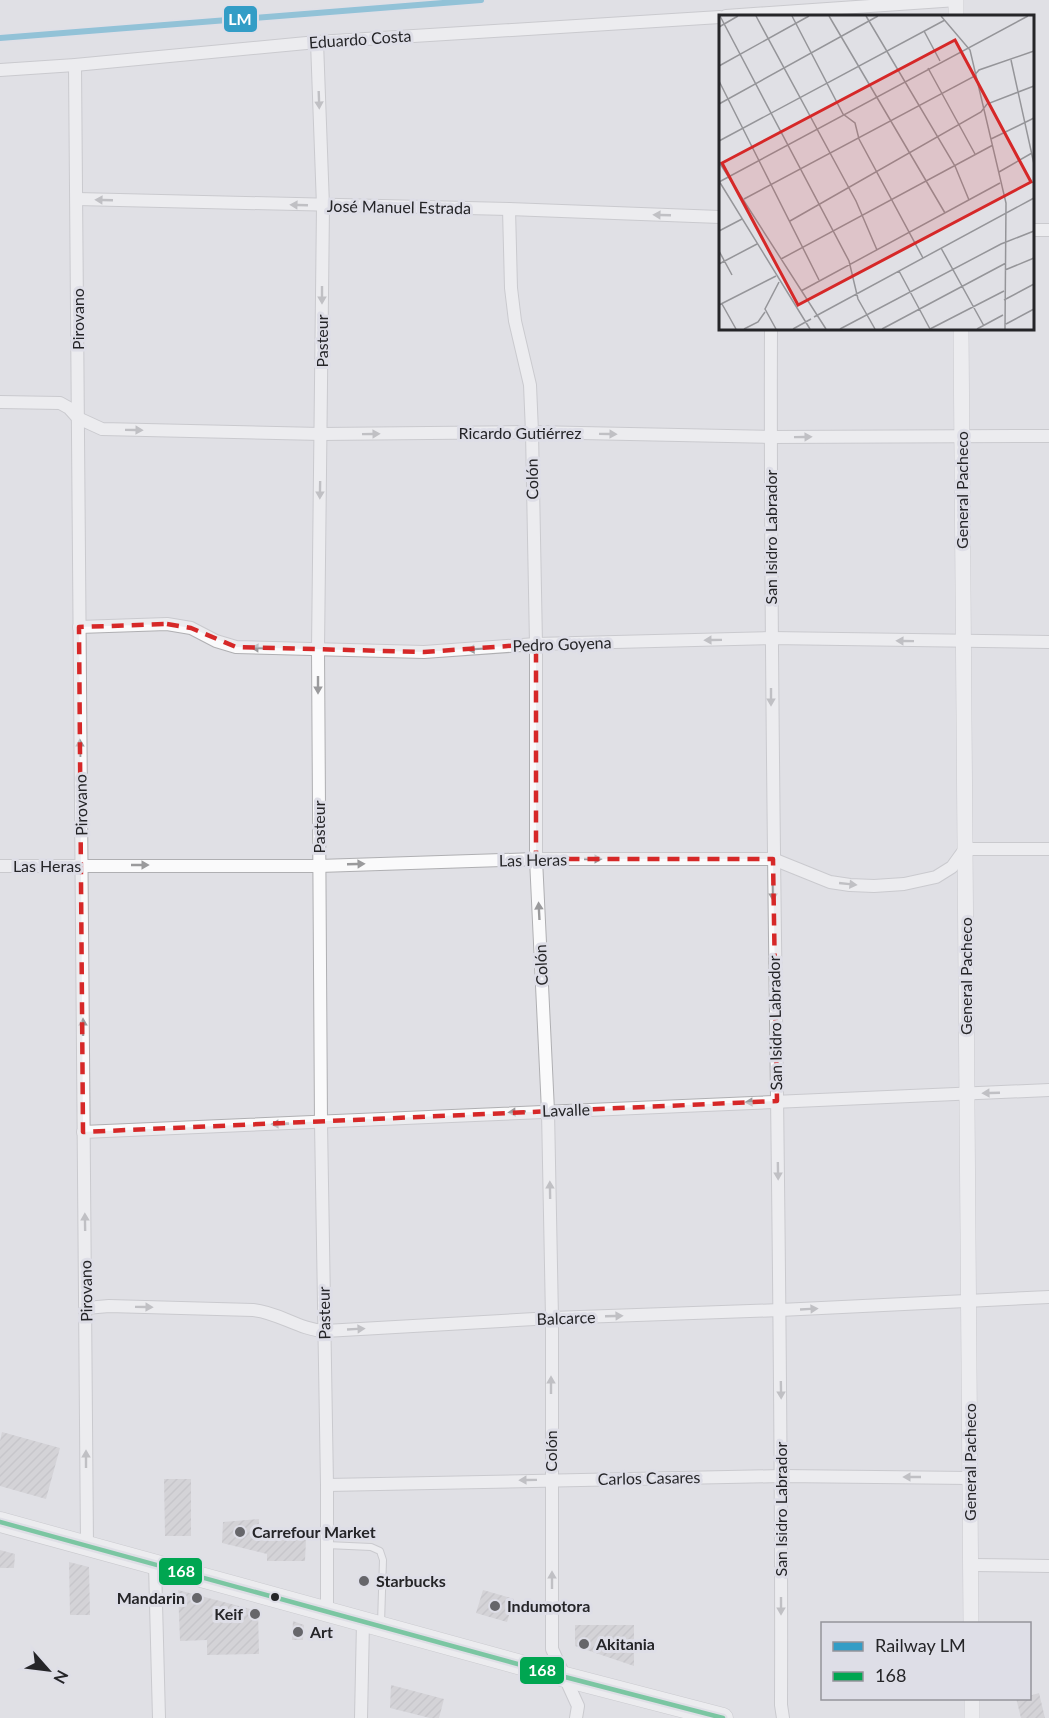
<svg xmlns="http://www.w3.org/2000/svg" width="1049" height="1718" font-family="Lato,sans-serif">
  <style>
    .building { fill: url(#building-hatch) }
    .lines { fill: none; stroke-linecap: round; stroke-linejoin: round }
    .service-casing { stroke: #afafb2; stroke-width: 8 }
    .minor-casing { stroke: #afafb2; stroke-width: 14 }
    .tertiary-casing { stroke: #afafb2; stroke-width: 16 }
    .primary-casing { stroke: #afafb2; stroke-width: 21 }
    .service { stroke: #fafafb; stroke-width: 6 }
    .minor { stroke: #fafafb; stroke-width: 12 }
    .tertiary { stroke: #fafafb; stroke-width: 15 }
    .primary { stroke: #fafafb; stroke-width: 20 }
    .bus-1-casing { stroke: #dedee7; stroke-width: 9 }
    .bus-1 { stroke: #00a651; stroke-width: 4.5 }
    .rail-1-casing { stroke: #dedee7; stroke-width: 10 }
    .rail-1 { stroke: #339dc6; stroke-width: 6 }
    .oneway { fill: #9a9a9c }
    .marked { fill: none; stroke: #d62828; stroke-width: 4.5; stroke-dasharray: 12 8; stroke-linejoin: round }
    .poi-dot { fill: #66666a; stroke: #dedee7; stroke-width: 2 }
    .bus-dot { fill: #252528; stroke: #dedee7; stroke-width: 2 }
    .labels { text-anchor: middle; stroke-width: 6; stroke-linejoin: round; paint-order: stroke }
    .street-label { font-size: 16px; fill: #252528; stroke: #dedee7 }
    .poi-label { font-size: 16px; font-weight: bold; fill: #252528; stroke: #dedee7; text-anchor: start }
    .inset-road { fill: none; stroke: #959599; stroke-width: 1.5 }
    .view { fill: #d62828; fill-opacity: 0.15; stroke: #d62828; stroke-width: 3 }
    .inset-edge { fill: none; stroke: #252528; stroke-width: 3 }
    .line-badge { stroke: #dedee7; stroke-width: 2 }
    .badge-label { font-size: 16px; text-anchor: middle; font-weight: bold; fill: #fff }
  </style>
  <defs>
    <pattern id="building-hatch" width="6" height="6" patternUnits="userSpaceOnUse" patternTransform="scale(1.5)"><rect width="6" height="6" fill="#c5c3c6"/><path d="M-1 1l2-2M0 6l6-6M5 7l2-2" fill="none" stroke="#a9a7aa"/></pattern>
  </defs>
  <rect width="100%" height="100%" fill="#e0e0e5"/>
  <g class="building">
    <polygon points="2,1432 60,1448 46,1499 0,1486 0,1441"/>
    <polygon points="164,1479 191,1479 191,1536 165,1536"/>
    <polygon points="259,1519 258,1539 306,1539 305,1561 267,1561 267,1554 222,1543 223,1522"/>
    <polygon points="0,1550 15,1554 14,1568 0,1568"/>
    <polygon points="69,1562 89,1567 90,1615 70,1615"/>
    <polygon points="178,1590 258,1611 259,1654 207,1655 207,1640 180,1641"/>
    <polygon points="483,1590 514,1599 507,1622 476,1613"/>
    <polygon points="293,1621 304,1625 303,1640 292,1640"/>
    <polygon points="575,1625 634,1625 634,1666 575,1646"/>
    <polygon points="391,1685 444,1699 439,1718 430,1718 390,1708"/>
    <polygon points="1039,1693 1045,1718 1021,1718 1016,1698 1029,1698 1029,1696"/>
  </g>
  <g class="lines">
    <defs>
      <polyline id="service" points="327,1545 371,1547 380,1551 383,1560 381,1623"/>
      <g id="minor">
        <polyline points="726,16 957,0"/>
        <polyline points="317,42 323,206 318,650 321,1123 327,1485 327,1612"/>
        <polyline points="75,65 87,1545"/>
        <polyline points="0,70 75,65 317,42 720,17"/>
        <polyline points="77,199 509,209 720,217"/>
        <polyline points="509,209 511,288 515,321 530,385 532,432 536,644 536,859 548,1111 552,1318 552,1649 578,1706 576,1718"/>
        <polyline points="1032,230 1049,230"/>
        <path d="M771 328C769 787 783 1246 781 1705L783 1718"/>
        <polyline points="0,402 60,403 69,408 78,418 102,429 321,434 532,432 771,437 1049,436"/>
        <polyline points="79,627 167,624 191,628 216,641 236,647 424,652 536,644 771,638 1049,642"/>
        <polyline points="0,866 319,866 536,859 773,859 830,882 850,885 874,886 904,884 936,877 952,867 965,849 1049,849"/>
        <polyline points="83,1132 1049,1090"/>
        <path d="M86 1308 109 1306 253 1310C278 1312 300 1330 325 1331L552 1318 780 1310 1049 1297"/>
        <polyline points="327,1485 782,1476 970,1478"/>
        <polyline points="155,1565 159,1718"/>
        <polyline points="971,1565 1049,1566"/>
        <polyline points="361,1718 363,1622"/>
      </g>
      <g id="tertiary">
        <polyline points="956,0 956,16"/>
        <polyline points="961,328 971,1624"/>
        <polyline points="972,1698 972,1718"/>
      </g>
      <polyline id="primary" points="0,1522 565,1677 723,1718"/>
    </defs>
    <use href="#service" class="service-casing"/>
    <use href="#minor" class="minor-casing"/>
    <use href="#tertiary" class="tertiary-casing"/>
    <use href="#primary" class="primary-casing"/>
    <use href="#service" class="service"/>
    <use href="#minor" class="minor"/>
    <use href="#tertiary" class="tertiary"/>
    <use href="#primary" class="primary"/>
    <defs>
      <polyline id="bus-1" points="0,1522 565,1677 723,1718"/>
    </defs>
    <use href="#bus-1" class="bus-1-casing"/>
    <use href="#bus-1" class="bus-1"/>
    <defs>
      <polyline id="rail-1" points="0,38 481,0"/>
    </defs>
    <use href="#rail-1" class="rail-1-casing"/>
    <use href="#rail-1" class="rail-1"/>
  </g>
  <defs><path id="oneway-solid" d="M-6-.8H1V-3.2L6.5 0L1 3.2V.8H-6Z" transform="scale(1.5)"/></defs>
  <g class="oneway">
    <use href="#oneway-solid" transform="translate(319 100) rotate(88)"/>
    <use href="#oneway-solid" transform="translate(104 200) rotate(-178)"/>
    <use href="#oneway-solid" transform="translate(299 205) rotate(-178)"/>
    <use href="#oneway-solid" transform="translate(662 215) rotate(-178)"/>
    <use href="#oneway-solid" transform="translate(322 295) rotate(90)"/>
    <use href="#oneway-solid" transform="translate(134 430) rotate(1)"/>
    <use href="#oneway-solid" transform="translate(371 434) rotate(-1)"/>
    <use href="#oneway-solid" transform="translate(608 434) rotate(1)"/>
    <use href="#oneway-solid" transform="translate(803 437) rotate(-1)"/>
    <use href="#oneway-solid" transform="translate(320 490) rotate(91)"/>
    <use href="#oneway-solid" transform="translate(713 640) rotate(179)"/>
    <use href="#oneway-solid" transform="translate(905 641) rotate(-179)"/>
    <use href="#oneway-solid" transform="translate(260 648) rotate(-178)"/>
    <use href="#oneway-solid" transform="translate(476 649) rotate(176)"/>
    <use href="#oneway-solid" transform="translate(318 685) rotate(90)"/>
    <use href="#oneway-solid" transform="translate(771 697) rotate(90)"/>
    <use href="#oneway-solid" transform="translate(80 748) rotate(-91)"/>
    <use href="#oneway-solid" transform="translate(593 859)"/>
    <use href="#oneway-solid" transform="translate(356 864) rotate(-2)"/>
    <use href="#oneway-solid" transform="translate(140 865)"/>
    <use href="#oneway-solid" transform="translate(848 884) rotate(6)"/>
    <use href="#oneway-solid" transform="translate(773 892) rotate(89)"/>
    <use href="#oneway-solid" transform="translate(539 911) rotate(-93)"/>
    <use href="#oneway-solid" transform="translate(83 1027) rotate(-90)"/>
    <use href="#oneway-solid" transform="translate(991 1093) rotate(178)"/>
    <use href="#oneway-solid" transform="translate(754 1102) rotate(178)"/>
    <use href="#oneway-solid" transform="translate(517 1112) rotate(177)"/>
    <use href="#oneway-solid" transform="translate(280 1124) rotate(178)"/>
    <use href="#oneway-solid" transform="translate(778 1171) rotate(89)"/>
    <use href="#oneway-solid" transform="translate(550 1190) rotate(-91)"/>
    <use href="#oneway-solid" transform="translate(85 1222) rotate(-91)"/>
    <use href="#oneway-solid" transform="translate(144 1307) rotate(1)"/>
    <use href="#oneway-solid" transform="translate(809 1309) rotate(-3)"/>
    <use href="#oneway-solid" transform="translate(614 1316) rotate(-2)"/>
    <use href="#oneway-solid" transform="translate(356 1329) rotate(-3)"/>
    <use href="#oneway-solid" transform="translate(551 1385) rotate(-90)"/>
    <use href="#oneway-solid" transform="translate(781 1390) rotate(89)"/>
    <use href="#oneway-solid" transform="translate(86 1459) rotate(-90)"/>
    <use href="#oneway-solid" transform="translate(912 1477) rotate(-180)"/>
    <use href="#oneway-solid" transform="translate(528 1480) rotate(179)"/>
    <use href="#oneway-solid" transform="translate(552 1580) rotate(-90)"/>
    <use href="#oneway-solid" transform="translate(781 1606) rotate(90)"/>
  </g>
  <path d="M0 0H1049V1718H0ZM167 624 191 628 236 647 424 652 536 644V859H773L777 1101 83 1132 79 627Z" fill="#e0e0e5" fill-opacity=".55" fill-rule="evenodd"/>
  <path class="marked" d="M167 624 191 628 236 647 424 652 536 644V859H773L777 1101 83 1132 79 627Z"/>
  <g class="poi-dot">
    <circle cx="240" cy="1532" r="6"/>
    <circle cx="364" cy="1581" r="6"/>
    <circle cx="197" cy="1598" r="6"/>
    <circle cx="495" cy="1606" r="6"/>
    <circle cx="255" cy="1614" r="6"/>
    <circle cx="298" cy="1632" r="6"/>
    <circle cx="584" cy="1644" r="6"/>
  </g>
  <circle class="bus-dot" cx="275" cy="1597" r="5"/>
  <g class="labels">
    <g class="street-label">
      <text transform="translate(360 39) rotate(-4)" y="6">Eduardo Costa</text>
      <text transform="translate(399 207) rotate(1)" y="6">José Manuel Estrada</text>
      <text transform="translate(78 319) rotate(-90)" y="6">Pirovano</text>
      <text transform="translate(322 341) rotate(-90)" y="6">Pasteur</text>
      <text x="520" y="439">Ricardo Gutiérrez</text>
      <text transform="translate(532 479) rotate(-91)" y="6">Colón</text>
      <text transform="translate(962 490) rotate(-90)" y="6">General Pacheco</text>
      <text transform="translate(771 537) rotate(-90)" y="6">San Isidro Labrador</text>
      <text transform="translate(562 644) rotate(-2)" y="6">Pedro Goyena</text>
      <text transform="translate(81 805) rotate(-91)" y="6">Pirovano</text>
      <text transform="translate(319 827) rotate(-90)" y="6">Pasteur</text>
      <text transform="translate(533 860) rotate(-1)" y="6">Las Heras</text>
      <text x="47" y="872">Las Heras</text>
      <text transform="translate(541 965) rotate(-93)" y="6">Colón</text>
      <text transform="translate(966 976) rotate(-90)" y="6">General Pacheco</text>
      <text transform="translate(775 1023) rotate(-91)" y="6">San Isidro Labrador</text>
      <text transform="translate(566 1110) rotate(-2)" y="6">Lavalle</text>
      <text transform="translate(86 1291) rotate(-91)" y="6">Pirovano</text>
      <text transform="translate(324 1313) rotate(-91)" y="6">Pasteur</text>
      <text transform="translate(566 1318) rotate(-2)" y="6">Balcarce</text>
      <text transform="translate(551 1451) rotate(-90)" y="6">Colón</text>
      <text transform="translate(970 1462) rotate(-90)" y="6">General Pacheco</text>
      <text transform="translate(649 1478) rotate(-1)" y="6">Carlos Casares</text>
      <text transform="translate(781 1509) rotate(-90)" y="6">San Isidro Labrador</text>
    </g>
    <g class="poi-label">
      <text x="252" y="1538">Carrefour Market</text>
      <text x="376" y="1587">Starbucks</text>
      <text x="185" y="1604" text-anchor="end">Mandarin</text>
      <text x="507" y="1612">Indumotora</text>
      <text x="243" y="1620" text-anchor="end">Keif</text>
      <text x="310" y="1638">Art</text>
      <text x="596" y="1650">Akitania</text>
    </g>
  </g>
  <g transform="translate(719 15)">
    <rect width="315" height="315" fill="#e0e0e5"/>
    <path class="inset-road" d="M1 1 130 246 139 284 156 314M37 1 137 186 158 235M73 1 124 99 136 108 140 124 204 243M110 1 226 198M147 1 236 151 250 185M222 1 251 35 287 188 286 314M0 12 19 1M205 16 221 46M292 45 315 149M0 51 90 1M209 53 256 139M0 66 100 265M0 89 159 1M272 124 315 103M0 126 226 5M0 147 107 314M280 157 313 138M0 166 91 314M0 167 309 1M25 184 254 62 260 55 315 36M71 206 262 97 268 89 315 71M0 216 23 204M222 233 265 311M0 236 13 260M62 244 274 130M0 249 38 229M286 255 315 243M180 256 211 314M82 276 281 168M285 285 315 269M3 289 17 314M0 290 57 261M95 302 315 183M287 309 315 294M25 314 39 307 46 297M57 314 46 294 60 267M74 314 92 304M121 314 282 229 315 216M163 314 287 248M211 314 285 276M258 314 284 300"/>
    <path class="view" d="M236 25 312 167 79 290 3 148Z"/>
    <rect width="315" height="315" class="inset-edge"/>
  </g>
  <g class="line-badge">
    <rect x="223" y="5" width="35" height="28" rx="6" fill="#339dc6"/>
    <rect x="158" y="1557" width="45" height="29" rx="6" fill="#00a651"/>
    <rect x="519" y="1656" width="46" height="29" rx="6" fill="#00a651"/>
  </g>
  <g class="badge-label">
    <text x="240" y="25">LM</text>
    <text x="181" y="1577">168</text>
    <text x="542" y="1676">168</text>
  </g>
  <rect x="821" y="1622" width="210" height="78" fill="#dedee7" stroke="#94949b" stroke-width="1.5"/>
  <rect x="833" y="1642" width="30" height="9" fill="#339dc6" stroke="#94949b" stroke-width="1.5"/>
  <text x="875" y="1652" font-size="18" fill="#252528">Railway LM</text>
  <rect x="833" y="1672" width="30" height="9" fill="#00a651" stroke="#94949b" stroke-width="1.5"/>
  <text x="875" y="1682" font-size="18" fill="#252528">168</text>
  <g transform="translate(48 1670) rotate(118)" stroke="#dedee7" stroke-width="4.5" paint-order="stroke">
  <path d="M0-4.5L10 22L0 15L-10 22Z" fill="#252528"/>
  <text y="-9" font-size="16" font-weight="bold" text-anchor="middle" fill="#252528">N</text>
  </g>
</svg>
